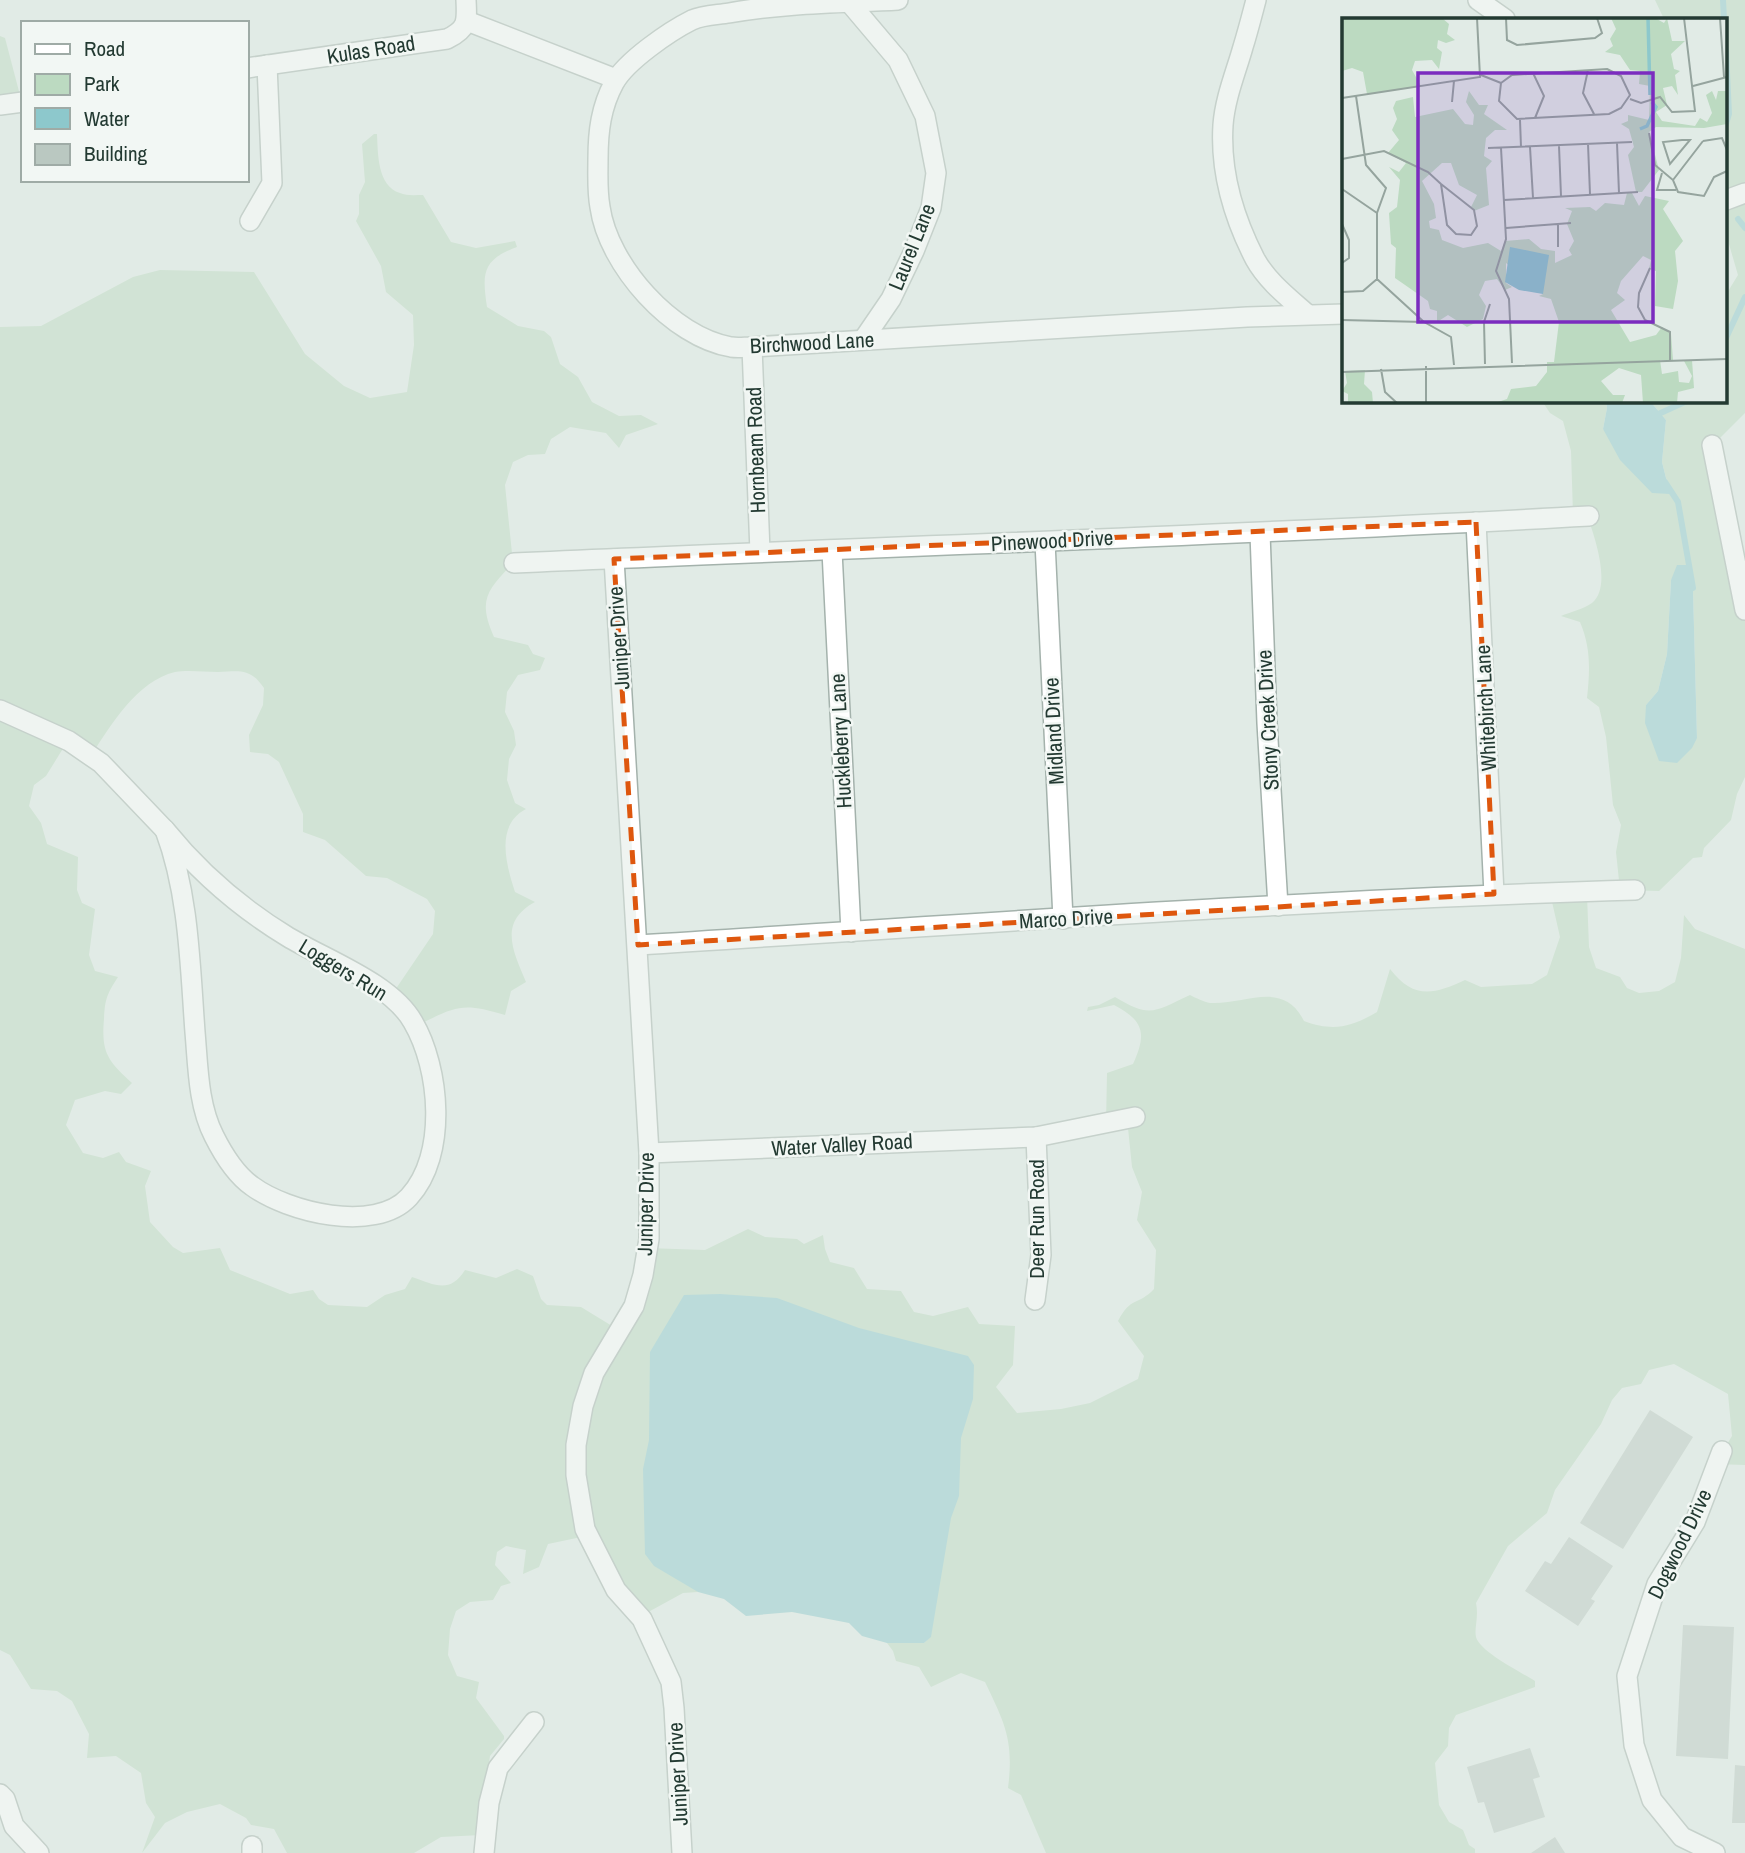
<svg xmlns="http://www.w3.org/2000/svg" width="1745" height="1853" font-family="'Archivo Narrow',sans-serif">
  <style>
    .green { fill: #bcdac1; fill-rule: evenodd }
    .water { fill: #8dc8cc }
    .lines { fill: none; stroke-linecap: round; stroke-linejoin: round }
    .stream { stroke: #8dc8cc; stroke-width: 6 }
    .building { fill: #bac8c1 }
    .minor-casing { stroke: #a4b2ac; stroke-width: 22 }
    .minor { stroke: #fff; stroke-width: 19 }
    .marked { fill: none; stroke: #de570e; stroke-width: 5; stroke-dasharray: 14 9; stroke-linejoin: round }
    .labels { text-anchor: middle; stroke-width: 5; stroke-linejoin: round; paint-order: stroke }
    .street-label { font-size: 21px; fill: #233a32; stroke: #f2f7f4 }
    .inset-river { fill: none; stroke: #8dc8cc; stroke-width: 3.5 }
    .inset-road { fill: none; stroke: #95a49e; stroke-width: 2 }
    .view { fill: #7b2cbf; fill-opacity: 0.15; stroke: #7b2cbf; stroke-width: 3.5 }
    .inset-edge { fill: none; stroke: #233a32; stroke-width: 3.5 }
  </style>
  <rect width="100%" height="100%" fill="#e1ebe6"/>
  <g class="green">
    <path d="M1655 0H1745V413L1718 440 1745 619V777L1737 794 1731 820 1704 848 1702 857 1693 858 1659 891 1620 890 1616 852 1621 825 1613 805 1606 737 1599 707 1587 698C1590 670 1591 648 1580 622L1561 616C1570 612 1584 609 1592 603 1612 587 1595 538 1588 518L1573 514 1571 451 1563 421 1550 413 1542 401H1606L1607 408 1603 429 1670 494 1662 462 1666 420 1650 401H1726L1727 293 1738 275 1726 234V19H1664ZM1687 565 1693 590 1697 738 1646 705 1658 691 1667 654 1671 580Z"/>
    <polygon points="0,36 5,38 21,99 0,103"/>
    <path d="M374 134H377C378 153 377 186 400 193 406 196 416 195 423 195L451 242 476 248 515 241 517 247C482 260 482 273 487 307L518 326 544 331 551 337 560 364 578 377 592 402 619 416 641 415 658 424 626 435 619 448 606 433 570 427 551 439 545 454 528 455 513 462 505 485 513 563C488 590 477 599 494 637L528 645 533 654 545 658 540 670 518 675 507 692 505 712 514 731 516 745 509 759 507 780 515 803 526 809C495 825 506 864 515 892L535 902C498 922 513 951 526 982L511 991 505 1015C461 1002 457 1006 416 1026L391 996 433 934 435 911 427 899 387 878 366 876 325 840 303 832V814L279 762 268 754 250 752 249 735 263 705 264 688C250 668 241 671 218 672 204 672 188 670 175 672 137 681 111 725 92 754L67 742 46 776 34 785 29 806 41 823 47 844 78 857 77 890 82 903 95 909 89 955 95 971 118 977C107 994 105 999 104 1019 101 1053 108 1061 132 1083L121 1094 105 1091 75 1100 66 1125 83 1153 103 1158 119 1152 126 1162 151 1171 145 1186 150 1222 173 1247 183 1253 220 1248 230 1270 290 1294 313 1290 319 1299 328 1305 367 1307 385 1295 405 1289 412 1277C435 1285 450 1294 465 1270L496 1278 517 1269 533 1276 541 1299 547 1305 581 1307 617 1329 647 1248 705 1250 748 1229 765 1237 797 1239 804 1244 823 1235 825 1249 830 1262 854 1268 867 1289 901 1291 914 1312 933 1316 968 1307 979 1324 1015 1326 1013 1365 996 1387 1017 1413 1061 1409 1090 1403 1138 1379 1144 1356 1118 1321C1131 1296 1138 1306 1154 1289L1156 1250 1137 1220 1142 1192 1132 1167 1128 1128 1106 1124 1107 1073 1133 1064C1147 1033 1144 1021 1114 1005L1087 1011 1088 1007 1099 1005 1115 997C1150 1018 1154 1012 1190 995 1196 998 1204 1002 1210 1003 1246 1005 1283 979 1304 1021 1334 1032 1351 1027 1377 1012L1390 969C1413 999 1433 995 1465 980L1481 987 1532 984 1547 975 1560 937 1550 893 1587 895 1589 947 1596 968 1620 977 1627 988 1639 993 1659 991 1675 982 1681 958 1684 915 1695 929 1745 949V1465L1715 1464 1732 1436 1728 1394 1674 1364 1649 1370 1641 1384 1622 1388 1612 1400 1601 1424 1555 1490 1547 1513 1508 1546 1476 1603C1479 1617 1474 1628 1476 1637 1480 1652 1521 1672 1535 1681V1687L1456 1715 1449 1728 1448 1746 1435 1763 1439 1805 1449 1822 1463 1830 1469 1845 1475 1849V1853H1046L1021 1795 1008 1788C1014 1740 1005 1724 985 1682L961 1673 931 1687 919 1667 896 1661 893 1651 887 1643H924L931 1636 695 1589 698 1592 683 1593 641 1616 586 1536 548 1544 539 1567 523 1574 526 1550 506 1546 497 1552 495 1565 511 1583 501 1586 493 1600 470 1602 456 1611 450 1629 448 1655 457 1676 479 1682 476 1698 504 1736V1739L490 1756 483 1803 481 1835 441 1837 414 1853H287L274 1829 251 1825 246 1818 220 1804 187 1812 165 1823 142 1853 155 1817 146 1803 141 1773 116 1756 87 1758 89 1734 72 1701 57 1691 31 1689 10 1655 0 1650V327L41 326 133 277 160 270 254 272 305 354 344 386 370 398 407 392 414 345 413 315 386 292 381 266 356 221 359 214V195L365 182 362 144Z"/>
  </g>
  <g class="water">
    <polygon points="1606,401 1650,401 1666,420 1662,462 1670,494 1652,493 1620,460 1603,429 1607,408"/>
    <polygon points="1677,565 1687,565 1693,590 1697,738 1692,748 1677,763 1659,761 1645,723 1646,705 1658,691 1667,654 1671,580"/>
    <polygon points="720,1294 777,1298 859,1328 968,1356 974,1365 973,1399 961,1438 959,1496 951,1518 931,1637 924,1643 887,1643 862,1636 849,1623 792,1612 746,1616 724,1599 698,1592 654,1566 645,1554 643,1469 649,1440 650,1352 684,1295"/>
  </g>
  <g class="lines">
    <g class="stream">
      <polyline points="1723,0 1724,19"/>
      <polyline points="1726,51 1729,114 1726,124"/>
      <polyline points="1738,219 1745,228"/>
      <polyline points="1726,338 1745,297"/>
      <polyline points="1654,416 1687,401"/>
      <polyline points="1665,482 1678,502 1693,588"/>
    </g>
  </g>
  <g class="building">
    <polygon points="1650,1410 1693,1437 1623,1549 1580,1523"/>
    <polygon points="1569,1537 1613,1566 1591,1599 1595,1601 1578,1626 1525,1591 1545,1561 1551,1564"/>
    <polygon points="1683,1625 1734,1627 1728,1759 1676,1756"/>
    <polygon points="1530,1748 1540,1777 1533,1779 1545,1817 1494,1833 1484,1802 1478,1803 1467,1767"/>
    <polygon points="1735,1765 1745,1766 1745,1823 1732,1823"/>
    <polygon points="1555,1837 1565,1853 1531,1853"/>
  </g>
  <g class="lines">
    <defs>
      <g id="minor">
        <path d="M898 0C842 3 784 3 729 13 717 15 703 15 692 20 670 31 626 61 614 83 601 107 598 131 598 159 598 175 597 191 600 207 608 265 672 337 731 347 738 348 745 347 752 347L1247 317 1344 314"/>
        <path d="M1256 0C1252 15 1248 31 1243 47 1236 72 1225 98 1223 125 1220 172 1234 218 1255 259 1267 281 1289 298 1307 314"/>
        <polyline points="1478,0 1505,19"/>
        <polyline points="849,2 898,60 925,116 936,173 931,208 914,251 891,299 863,340"/>
        <polyline points="467,21 616,79"/>
        <path d="M247 68 447 39C468 29 467 21 466 0"/>
        <polyline points="0,105 23,102"/>
        <polyline points="1726,200 1745,193"/>
        <polyline points="250,221 272,183 267,65"/>
        <polyline points="752,347 760,552"/>
        <polyline points="1712,445 1745,610"/>
        <polyline points="1476,522 1494,894"/>
        <polyline points="1260,533 1267,723 1278,906"/>
        <polyline points="1045,542 1063,919"/>
        <polyline points="832,551 851,932"/>
        <polyline points="614,559 649,1153 649,1239 643,1275 634,1306 594,1373 583,1406 576,1445 576,1475 585,1529 616,1590 642,1619 671,1682 674,1708 682,1853"/>
        <path d="M514 563C872 547 1231 536 1589 516"/>
        <polyline points="0,710 69,741 101,763 165,830"/>
        <path d="M165 830C199 872 242 909 288 937 326 960 391 983 413 1022 440 1068 448 1155 409 1197 375 1234 287 1212 252 1186 235 1174 223 1154 214 1136 198 1105 198 1066 195 1032 190 965 189 894 165 830Z"/>
        <path d="M638 945C970 924 1302 900 1635 890"/>
        <polyline points="649,1153 1036,1137 1135,1117"/>
        <polyline points="1035,1300 1041,1255 1036,1137"/>
        <polyline points="0,1794 5,1799 14,1826 39,1853"/>
        <polyline points="252,1846 252,1853"/>
        <polyline points="484,1853 489,1803 498,1768 534,1722"/>
        <polyline points="1715,1853 1682,1837 1652,1800 1634,1745 1627,1676 1657,1584 1695,1522 1722,1451"/>
      </g>
    </defs>
    <use href="#minor" class="minor-casing"/>
    <use href="#minor" class="minor"/>
  </g>
  <path d="M0 0H1745V1853H0ZM1476 522 1494 894 638 945 614 559Z" fill="#e1ebe6" fill-opacity=".55" fill-rule="evenodd"/>
  <path class="marked" d="M1476 522 1494 894 638 945 614 559Z"/>
  <g class="labels">
    <g class="street-label">
      <text transform="translate(371 50) rotate(-9)" y="7">Kulas Road</text>
      <text transform="translate(912 247) rotate(-68)" y="7">Laurel Lane</text>
      <text transform="translate(812 343) rotate(-3)" y="7">Birchwood Lane</text>
      <text transform="translate(756 450) rotate(-92)" y="7">Hornbeam Road</text>
      <text transform="translate(1052 541) rotate(-3)" y="7">Pinewood Drive</text>
      <text transform="translate(619 638) rotate(-94)" y="7">Juniper Drive</text>
      <text transform="translate(1486 708) rotate(-93)" y="7">Whitebirch Lane</text>
      <text transform="translate(1268 720) rotate(-93)" y="7">Stony Creek Drive</text>
      <text transform="translate(1054 731) rotate(-93)" y="7">Midland Drive</text>
      <text transform="translate(841 741) rotate(-93)" y="7">Huckleberry Lane</text>
      <text transform="translate(1066 919) rotate(-3)" y="7">Marco Drive</text>
      <text transform="translate(343 970) rotate(31)" y="7">Loggers Run</text>
      <text transform="translate(842 1145) rotate(-3)" y="7">Water Valley Road</text>
      <text transform="translate(646 1204) rotate(-89)" y="7">Juniper Drive</text>
      <text transform="translate(1037 1219) rotate(-90)" y="7">Deer Run Road</text>
      <text transform="translate(1680 1544) rotate(-64)" y="7">Dogwood Drive</text>
      <text transform="translate(678 1774) rotate(-93)" y="7">Juniper Drive</text>
    </g>
  </g>
  <g transform="translate(1342 18)">
    <rect width="385" height="385" fill="#e1ebe6"/>
    <path d="M0 0H100L107 6 105 16 113 22 104 25 96 22 95 30 100 34 97 51 90 42 73 43 70 52 79 68 25 76 21 54 10 50 0 53ZM269 0H313L322 5 325 0 330 23H343L329 36 332 51 338 53 333 57 336 77 330 68 321 70 325 87 314 94 320 103 353 108 358 100 365 104 370 95 364 77 370 73 374 82 376 73H385V106L362 110 314 109 307 114 317 152 300 174H294L286 137 292 129 287 111 279 106 286 103V97L307 102 308 68 297 66 298 53 288 52 278 37 263 34 271 28 268 21 274 11ZM127 73 137 87H146L142 96 165 112H153L144 120 142 138 150 143 144 150 147 187 132 193 129 189 135 177 117 167 109 145H100L80 163 92 186 94 200 87 203 88 210 97 212 100 222 121 230 146 225 159 233 163 223 187 221 199 231 213 233V245L230 237 227 232 232 223 225 206 230 193 223 190 248 189 254 193 263 185 282 187 285 175H290L297 188 303 178 327 183 321 191 341 223 333 233 336 263 331 291 313 288 314 253 307 251 309 242 301 238 279 263 275 275 283 282 269 292 288 324 314 317 320 309 329 316 331 342H318L320 356 336 353 337 364 347 365 350 358 342 343 350 342 352 370 336 374 335 385H301L299 357 277 350 259 363 271 377H283L280 385H153L165 381 169 371 194 368 205 354V344H212L217 304 209 281 197 278 201 276 164 245V265L170 269 163 272 155 261 143 263 137 277 144 288 141 301 125 309 106 297 95 304V293L88 291 86 283 53 260 54 230 49 226 47 195 55 189 58 162 47 149 57 154 64 145 46 135 57 122 50 112 55 101 51 90 54 83 71 79 73 99 111 91 123 106 131 107 132 97 124 84ZM23 352 22 366 30 374 31 385H6V376L0 373 5 365 3 353Z" fill="#bcdac1"/>
    <path d="M168 229 207 237 201 276 177 272 163 264Z" fill="#8dc8cc"/>
    <path class="inset-river" d="M306 0 308 77M298 111 305 108 314 89 310 84"/>
    <path class="inset-road" d="M164 0 165 22 175 27 253 20 260 15 255 0M378 0 382 59M265 51 279 58 288 77 279 90 267 96 175 101 157 83 159 65 170 57ZM246 52 241 75 252 96M191 55 202 78 193 100M139 57 159 65M351 68 385 59M14 78 24 147 44 170 35 195V261L82 304M0 80 138 59 135 0M288 81 299 85 318 79 330 94 353 93 342 0M110 84 112 63M178 102 179 129M307 115 313 147 331 162 336 174 362 178 372 159 385 153M340 122H348L328 146 321 124ZM361 123 380 120 385 132M275 125 277 175M246 126 248 176M217 128 219 178M188 129 191 180M146 130 290 124M159 130 164 221 154 253 167 281 170 345M0 141 42 133 86 154 99 166M320 155 315 172H334M331 162 361 123M99 166 132 192 135 208 129 217 114 216 105 207ZM0 171 35 195M162 182 296 174M0 206 7 222V240L0 245M164 210 229 205M216 229V207M308 250 297 275 296 289 303 302 328 314V342M0 274 21 273 35 261M0 302 82 304 109 319 112 347M143 346 142 304 148 286M39 351 43 374 55 385M0 354 385 341M84 385V348"/>
    <path class="view" d="M76 55H311V304H76Z"/>
    <rect width="385" height="385" class="inset-edge"/>
  </g>
  <rect x="21" y="21" width="228" height="161" fill="#f2f7f4" stroke="#9faba6" stroke-width="2"/>
  <rect x="35" y="44" width="35" height="10" fill="#ffffff" stroke="#9faba6" stroke-width="2"/>
  <text x="84" y="56" font-size="21" fill="#233a32">Road</text>
  <rect x="35" y="74" width="35" height="21" fill="#bcdac1" stroke="#9faba6" stroke-width="2"/>
  <text x="84" y="91" font-size="21" fill="#233a32">Park</text>
  <rect x="35" y="108" width="35" height="21" fill="#8dc8cc" stroke="#9faba6" stroke-width="2"/>
  <text x="84" y="126" font-size="21" fill="#233a32">Water</text>
  <rect x="35" y="144" width="35" height="21" fill="#bac8c1" stroke="#9faba6" stroke-width="2"/>
  <text x="84" y="161" font-size="21" fill="#233a32">Building</text>
</svg>
